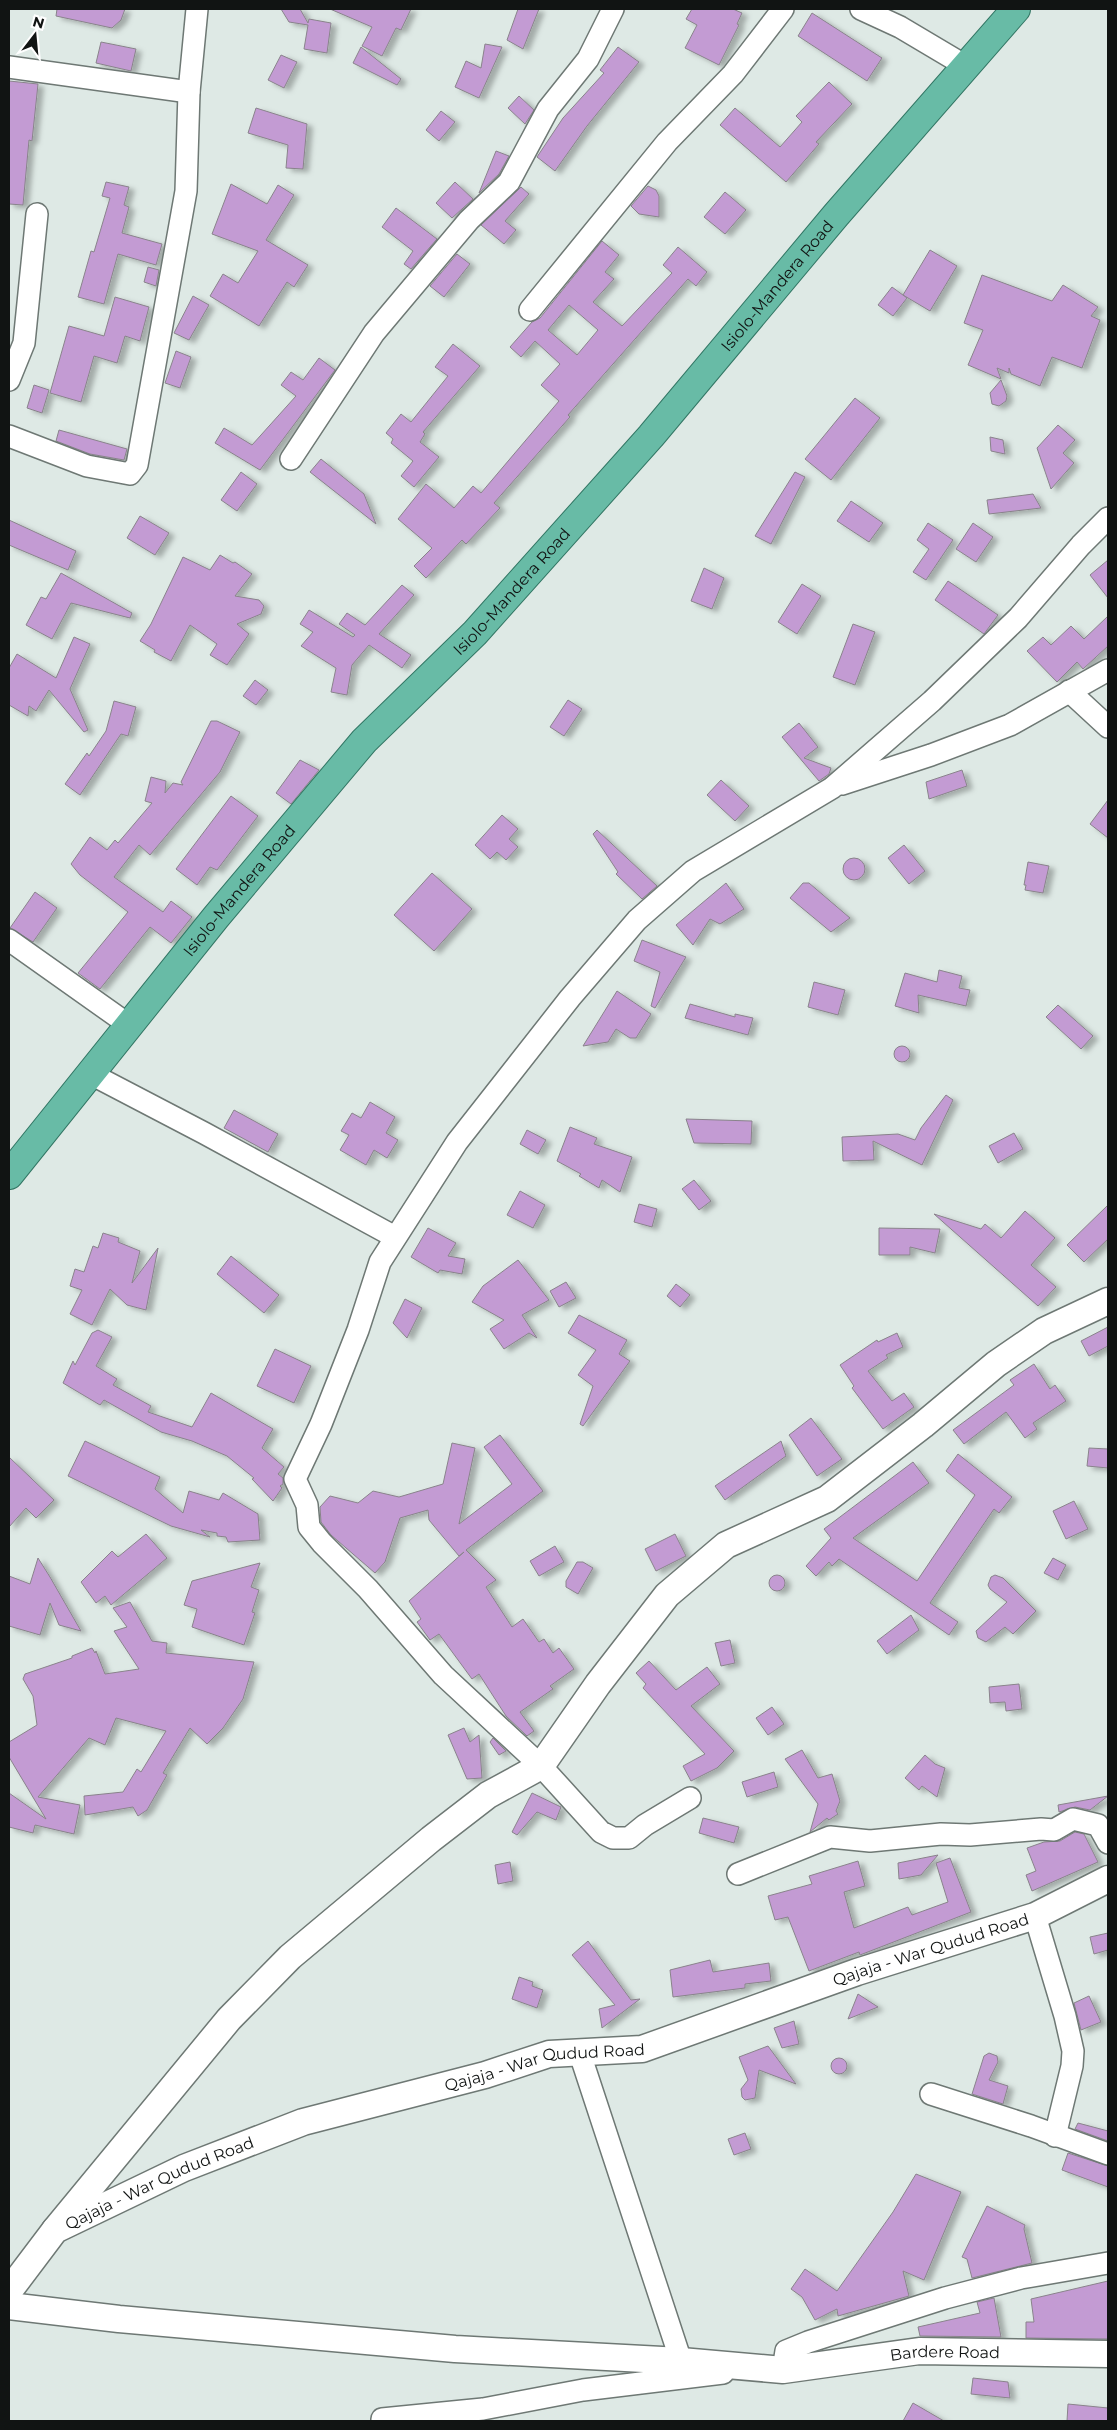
<svg xmlns="http://www.w3.org/2000/svg" width="1117" height="2430" font-family="Montserrat,sans-serif">
  <style>
    .building { fill: #c39bd3; stroke: #89838b; fill-rule: evenodd; filter: url(#shadow) }
    .lines { fill: none; stroke-linecap: round; stroke-linejoin: round }
    .minor-casing { stroke: #6e7874; stroke-width: 24 }
    .tertiary-casing { stroke: #6e7874; stroke-width: 29 }
    .trunk-casing { stroke: #327664; stroke-width: 30 }
    .minor { stroke: #fff; stroke-width: 21 }
    .tertiary { stroke: #fff; stroke-width: 26 }
    .trunk { stroke: #68bba6; stroke-width: 28 }
    .labels { text-anchor: middle; stroke-width: 4.5; stroke-linejoin: round; paint-order: stroke }
    .street-label { font-size: 16px; fill: #111413; stroke: #fff }
  </style>
  <defs>
    <filter id="shadow"><feDropShadow dx="5.5" dy="3" stdDeviation="2.5" flood-color="#0004"/></filter>
  </defs>
  <rect width="100%" height="100%" fill="#dee9e5"/>
  <g class="building">
    <polygon points="57,9 125,9 121,20 112,28 56,16"/>
    <polygon points="281,9 300,9 308,23 309,19 331,23 327,53 304,49 308,25 289,22"/>
    <polygon points="330,9 411,9 401,30 396,28 382,56 362,46 372,27"/>
    <polygon points="518,9 539,9 523,49 507,40"/>
    <polygon points="692,9 733,9 742,13 737,24 739,25 719,65 685,48 697,25 686,19"/>
    <polygon points="812,13 882,58 867,81 798,36"/>
    <polygon points="101,42 136,49 131,71 96,63"/>
    <polygon points="485,44 502,47 479,98 455,87 466,61 481,68"/>
    <polygon points="361,47 401,79 397,85 353,63"/>
    <polygon points="618,47 639,62 587,126 555,171 537,157 563,118 604,73 600,70"/>
    <polygon points="281,55 297,62 284,88 268,80"/>
    <polygon points="9,81 38,84 32,141 29,140 23,205 9,204"/>
    <polygon points="829,82 852,104 816,142 819,144 786,182 720,125 735,108 780,147 802,122 796,116"/>
    <polygon points="519,96 534,110 525,124 508,108"/>
    <polygon points="256,108 307,124 303,169 286,168 288,145 248,133"/>
    <polygon points="441,111 455,122 439,141 426,130"/>
    <polygon points="496,151 509,156 499,174 479,193"/>
    <polygon points="106,182 129,187 124,205 129,207 122,233 162,244 156,265 118,254 104,304 78,297 91,251 94,252 110,198 102,196"/>
    <polygon points="455,182 473,199 452,218 436,203"/>
    <polygon points="231,184 267,204 278,185 294,195 266,240 308,265 294,287 287,282 259,326 210,296 223,274 238,283 258,251 212,234"/>
    <polygon points="648,186 656,190 659,196 659,217 639,214 631,206"/>
    <polygon points="521,187 529,194 505,221 516,230 504,244 481,225"/>
    <polygon points="725,192 746,210 725,234 704,217"/>
    <polygon points="396,208 437,239 411,269 404,264 413,251 382,227"/>
    <path d="M602 241 619 255 605 272 614 279 593 302 622 326 672 273 663 265 678 247 707 272 696 286 688 279 568 415 570 417 494 503 500 508 466 544 462 540 426 578 414 566 432 548 398 519 426 484 454 508 473 486 481 493 559 401 541 385 560 364 535 341 521 357 510 347 532 322 540 318ZM569 305 598 330 577 355 548 330Z"/>
    <polygon points="930,250 957,266 930,311 903,295"/>
    <polygon points="457,254 470,264 444,297 430,286"/>
    <polygon points="148,267 159,270 156,286 144,282"/>
    <polygon points="982,275 1052,301 1063,285 1098,307 1091,316 1100,320 1082,368 1052,357 1040,386 1011,374 1009,368 1009,373 997,368 1001,379 968,365 983,330 964,323"/>
    <polygon points="892,287 907,298 893,316 878,305"/>
    <polygon points="193,296 209,305 189,340 174,333"/>
    <polygon points="115,297 149,307 140,341 125,336 117,363 94,356 81,402 50,393 69,326 104,336"/>
    <polygon points="453,344 480,366 423,432 425,434 420,442 439,457 414,487 401,476 413,461 391,443 393,439 386,433 401,414 411,422 448,376 435,367"/>
    <polygon points="176,351 191,357 180,388 165,383"/>
    <polygon points="319,358 335,370 260,470 215,443 224,428 252,445 296,396 281,385 291,372 303,380"/>
    <polygon points="1001,380 1007,396 1006,401 999,406 992,404 990,393"/>
    <polygon points="34,385 49,390 42,413 27,408"/>
    <polygon points="855,398 880,418 831,480 805,459"/>
    <polygon points="1058,425 1075,440 1063,453 1074,463 1051,489 1037,448"/>
    <polygon points="59,430 127,449 124,460 90,454 56,441"/>
    <polygon points="990,437 1003,440 1005,454 991,451"/>
    <polygon points="321,459 364,494 376,524 310,472"/>
    <polygon points="241,472 257,484 237,511 221,500"/>
    <polygon points="795,472 805,477 771,544 755,536"/>
    <polygon points="1033,494 1041,508 989,514 987,500"/>
    <polygon points="851,501 883,523 869,542 837,521"/>
    <polygon points="140,516 169,533 155,555 127,538"/>
    <polygon points="9,520 76,551 68,570 9,545"/>
    <polygon points="928,523 953,540 926,580 913,572 929,549 917,540"/>
    <polygon points="973,523 993,537 976,562 956,549"/>
    <polygon points="220,555 233,563 235,562 252,574 235,596 259,600 264,606 261,614 237,624 249,634 227,665 210,655 217,644 190,625 171,661 154,652 155,650 140,641 151,624 183,557 210,570"/>
    <polygon points="1108,560 1108,598 1090,575"/>
    <polygon points="704,568 724,578 712,609 691,601"/>
    <polygon points="61,573 132,613 130,618 71,603 52,639 26,625 41,597 46,599"/>
    <polygon points="948,581 998,615 984,634 935,600"/>
    <polygon points="802,584 821,596 797,634 778,622"/>
    <polygon points="402,585 414,595 379,634 411,655 402,668 369,645 352,665 347,695 331,692 336,668 301,646 313,632 300,624 309,610 353,637 355,635 339,624 347,613 365,625"/>
    <polygon points="1108,616 1108,646 1083,669 1077,662 1057,682 1027,651 1043,637 1051,645 1071,626 1084,639"/>
    <polygon points="853,624 875,632 855,685 833,677"/>
    <polygon points="74,637 90,644 70,689 88,730 84,732 49,690 36,711 29,706 28,716 9,705 9,668 17,654 56,678"/>
    <polygon points="255,680 268,690 256,705 243,696"/>
    <polygon points="568,700 582,709 564,736 550,727"/>
    <polygon points="114,701 136,707 128,736 121,734 80,795 65,784 87,753 89,756 106,731"/>
    <polygon points="211,721 217,721 240,732 220,772 150,855 139,845 114,877 163,912 171,901 192,917 171,943 150,927 100,989 78,973 128,912 80,875 71,864 90,837 107,850 115,840 118,843 152,803 145,801 151,777 166,781 165,793 173,783 183,785 181,782"/>
    <polygon points="799,723 818,747 804,758 831,768 829,774 819,781 782,737"/>
    <polygon points="300,760 319,770 291,804 276,793"/>
    <polygon points="962,770 967,786 929,799 926,782"/>
    <polygon points="721,780 749,806 735,821 707,795"/>
    <polygon points="231,796 258,816 217,870 210,867 197,885 176,869"/>
    <polygon points="1108,800 1108,838 1090,824"/>
    <polygon points="502,815 518,829 509,839 518,847 506,860 497,852 490,859 475,845"/>
    <polygon points="597,830 657,886 642,899 616,874 618,872 593,834"/>
    <polygon points="904,845 925,871 909,884 888,858"/>
    <circle cx="854" cy="869" r="11"/>
    <polygon points="1028,862 1049,866 1043,893 1025,890 1026,885 1024,885"/>
    <polygon points="432,873 472,909 434,951 394,915"/>
    <polygon points="726,883 744,909 720,924 710,919 693,945 676,925"/>
    <polygon points="803,883 809,883 850,918 831,932 790,898"/>
    <polygon points="35,892 57,908 33,942 10,928"/>
    <polygon points="642,940 686,957 655,1008 651,1006 660,972 634,961"/>
    <polygon points="939,970 962,976 959,988 970,990 966,1006 918,995 919,1013 895,1006 905,973 937,982"/>
    <polygon points="814,982 845,990 838,1015 808,1007"/>
    <polygon points="617,991 651,1014 636,1038 630,1038 616,1029 608,1042 583,1046"/>
    <polygon points="690,1004 735,1017 735,1014 753,1018 748,1035 685,1018"/>
    <polygon points="1058,1005 1093,1036 1081,1049 1046,1017"/>
    <circle cx="902" cy="1054" r="8"/>
    <polygon points="946,1095 953,1100 922,1165 873,1141 874,1160 843,1161 842,1137 898,1134 915,1140 921,1128"/>
    <polygon points="370,1102 395,1117 386,1133 398,1140 387,1158 374,1150 366,1165 340,1150 349,1135 341,1131 352,1113 361,1118"/>
    <polygon points="234,1110 278,1134 268,1152 224,1128"/>
    <polygon points="686,1119 752,1121 751,1144 694,1143"/>
    <polygon points="570,1127 597,1138 594,1144 632,1157 620,1192 602,1180 599,1188 579,1176 581,1174 557,1161"/>
    <polygon points="527,1130 546,1140 538,1154 520,1144"/>
    <polygon points="1014,1133 1023,1149 998,1163 989,1146"/>
    <polygon points="694,1180 711,1201 699,1210 682,1189"/>
    <polygon points="520,1191 545,1205 533,1228 507,1215"/>
    <polygon points="639,1204 657,1209 652,1227 634,1222"/>
    <polygon points="1108,1205 1108,1239 1084,1262 1067,1245"/>
    <polygon points="1025,1211 1055,1238 1031,1265 1056,1287 1038,1306 934,1214 981,1229 985,1224 1001,1238"/>
    <polygon points="428,1228 456,1243 448,1256 465,1259 462,1274 440,1270 438,1273 411,1257"/>
    <polygon points="879,1228 940,1229 935,1253 910,1247 910,1255 879,1255"/>
    <polygon points="103,1233 119,1238 118,1242 140,1251 132,1283 158,1248 146,1310 127,1305 110,1289 92,1325 70,1314 82,1290 70,1286 75,1269 84,1272 93,1246 98,1248"/>
    <polygon points="231,1256 279,1295 264,1313 217,1274"/>
    <polygon points="518,1260 549,1300 522,1315 537,1338 529,1333 504,1349 490,1329 504,1320 472,1302 483,1286"/>
    <polygon points="566,1282 576,1298 559,1307 550,1291"/>
    <polygon points="676,1284 690,1295 680,1307 667,1296"/>
    <polygon points="405,1299 422,1308 407,1338 393,1323"/>
    <polygon points="579,1315 627,1340 619,1354 630,1361 583,1426 580,1424 593,1386 578,1375 596,1350 568,1333"/>
    <polygon points="1108,1327 1108,1346 1089,1356 1081,1341"/>
    <polygon points="98,1330 112,1337 96,1366 117,1379 113,1385 151,1406 148,1412 192,1427 211,1393 273,1429 262,1448 284,1467 278,1474 283,1478 283,1484 280,1486 282,1488 273,1501 252,1479 254,1478 227,1456 192,1441 161,1432 104,1400 100,1405 63,1383 73,1361 75,1365 92,1333"/>
    <polygon points="897,1333 903,1347 886,1355 888,1358 868,1371 892,1401 904,1393 914,1407 883,1429 852,1388 854,1386 840,1365 877,1340 878,1342"/>
    <polygon points="275,1349 311,1366 294,1403 257,1386"/>
    <polygon points="1034,1364 1050,1389 1055,1385 1066,1401 1033,1423 1037,1429 1025,1438 1006,1412 964,1444 953,1430 1014,1385 1010,1380"/>
    <polygon points="811,1418 842,1459 817,1476 789,1435"/>
    <polygon points="500,1435 543,1491 466,1550 496,1580 486,1587 512,1627 523,1619 539,1642 544,1639 553,1653 559,1648 574,1669 550,1686 553,1689 520,1712 534,1731 527,1736 506,1716 479,1674 472,1679 439,1634 430,1640 417,1622 421,1619 409,1601 464,1552 459,1556 429,1520 428,1510 400,1518 385,1562 375,1573 331,1535 321,1522 320,1507 330,1496 358,1503 373,1491 399,1497 443,1484 452,1443 475,1448 459,1524 512,1484 484,1447"/>
    <polygon points="85,1441 160,1477 155,1489 183,1513 189,1491 219,1500 223,1493 258,1514 260,1540 228,1542 226,1537 217,1536 217,1533 201,1530 210,1537 171,1526 68,1476"/>
    <polygon points="781,1441 786,1456 725,1500 715,1486"/>
    <polygon points="1089,1448 1108,1449 1108,1468 1087,1466"/>
    <polygon points="958,1454 1012,1497 999,1513 994,1509 930,1603 958,1622 949,1635 839,1559 832,1566 829,1562 816,1576 806,1566 831,1538 824,1529 913,1462 929,1483 853,1538 917,1581 975,1495 946,1471"/>
    <polygon points="9,1457 54,1500 36,1518 26,1508 9,1527"/>
    <polygon points="1074,1501 1088,1529 1066,1539 1053,1511"/>
    <polygon points="146,1534 167,1558 111,1605 105,1596 96,1603 81,1582 112,1551 118,1557"/>
    <polygon points="675,1534 686,1556 656,1571 645,1549"/>
    <polygon points="555,1546 564,1562 539,1576 530,1561"/>
    <polygon points="38,1558 50,1577 81,1631 59,1625 50,1603 40,1635 9,1626 9,1576 30,1584"/>
    <polygon points="1053,1558 1066,1565 1058,1580 1044,1573"/>
    <polygon points="577,1562 583,1562 593,1568 578,1594 566,1587 566,1581"/>
    <polygon points="260,1563 251,1587 259,1590 252,1612 255,1613 244,1645 192,1627 197,1609 184,1605 192,1581"/>
    <circle cx="777" cy="1583" r="8"/>
    <polygon points="995,1575 1003,1578 1036,1611 1013,1634 1005,1627 986,1642 978,1638 976,1631 1007,1602 990,1589 988,1585 991,1577"/>
    <polygon points="130,1602 152,1641 167,1643 166,1653 254,1662 243,1699 223,1728 207,1744 190,1728 163,1773 167,1775 147,1810 138,1816 133,1807 85,1815 84,1796 123,1792 137,1769 141,1772 166,1731 116,1718 105,1745 89,1738 38,1797 80,1805 74,1834 35,1825 33,1833 9,1827 9,1793 46,1819 9,1757 9,1742 37,1725 33,1696 23,1679 25,1674 72,1658 72,1656 92,1648 95,1653 96,1651 105,1674 139,1669 114,1631 127,1627 113,1608"/>
    <polygon points="911,1615 919,1630 887,1654 877,1641"/>
    <polygon points="730,1640 735,1663 721,1666 715,1643"/>
    <polygon points="649,1661 676,1690 707,1667 720,1684 691,1706 734,1751 717,1768 691,1781 683,1766 705,1754 643,1688 646,1684 636,1673"/>
    <polygon points="1019,1684 1022,1709 1006,1711 1005,1702 990,1703 989,1687"/>
    <polygon points="772,1707 784,1724 768,1735 756,1718"/>
    <polygon points="464,1728 470,1742 479,1735 482,1778 467,1779 448,1735"/>
    <polygon points="493,1738 506,1751 499,1755 490,1742"/>
    <polygon points="802,1750 818,1778 832,1774 840,1801 836,1811 838,1814 829,1820 827,1818 810,1832 818,1804 785,1759"/>
    <polygon points="925,1755 935,1764 945,1768 937,1797 922,1786 919,1790 905,1778"/>
    <polygon points="774,1772 778,1787 747,1797 742,1782"/>
    <polygon points="532,1793 561,1807 556,1820 537,1812 517,1835 512,1832"/>
    <polygon points="1108,1796 1090,1810 1075,1807 1059,1812 1058,1805"/>
    <polygon points="703,1818 739,1827 734,1843 699,1833"/>
    <polygon points="1075,1832 1084,1834 1098,1862 1032,1891 1026,1875 1036,1871 1027,1848 1044,1842 1060,1841"/>
    <polygon points="938,1855 921,1875 899,1879 898,1863"/>
    <polygon points="950,1858 971,1912 860,1955 859,1952 809,1971 788,1917 775,1920 768,1896 812,1884 809,1876 858,1861 865,1886 844,1892 854,1928 908,1907 912,1915 948,1902 936,1863"/>
    <polygon points="510,1862 513,1881 498,1884 495,1865"/>
    <polygon points="1108,1933 1108,1950 1094,1954 1090,1937"/>
    <polygon points="588,1941 631,2000 640,1999 602,2028 599,2009 615,2005 572,1955"/>
    <polygon points="710,1960 713,1972 769,1963 771,1981 745,1984 745,1988 673,1997 670,1970"/>
    <polygon points="519,1977 533,1982 532,1986 543,1990 537,2008 512,1999"/>
    <polygon points="858,1994 878,2007 848,2019"/>
    <polygon points="1089,1996 1101,2022 1081,2030 1074,2003"/>
    <polygon points="794,2021 799,2044 782,2048 774,2028"/>
    <polygon points="768,2046 796,2084 759,2070 755,2098 745,2100 742,2097 741,2089 748,2080 739,2057"/>
    <polygon points="989,2053 997,2056 998,2062 989,2080 1008,2086 1003,2104 972,2094 984,2056"/>
    <circle cx="839" cy="2066" r="8"/>
    <polygon points="1078,2123 1108,2131 1108,2141 1075,2129"/>
    <polygon points="745,2133 751,2149 734,2155 728,2139"/>
    <polygon points="1068,2153 1108,2166 1108,2187 1062,2170"/>
    <polygon points="916,2174 961,2192 924,2280 903,2271 909,2296 838,2316 837,2309 815,2320 802,2297 791,2289 805,2269 837,2291 893,2212"/>
    <polygon points="987,2206 1025,2225 1024,2229 1032,2263 972,2278 967,2259 962,2257"/>
    <polygon points="1108,2281 1108,2339 1026,2338 1026,2322 1034,2322 1031,2299"/>
    <polygon points="994,2298 1001,2337 920,2336 918,2327 980,2313 977,2302"/>
    <polygon points="973,2378 1008,2382 1010,2398 971,2394"/>
    <polygon points="913,2403 944,2421 903,2421"/>
    <polygon points="1068,2404 1108,2408 1108,2421 1067,2421"/>
  </g>
  <g class="lines">
    <defs>
      <g id="minor">
        <polyline points="861,9 900,27 964,65"/>
        <polyline points="9,67 189,92"/>
        <polyline points="530,310 667,142 733,74 783,9"/>
        <polyline points="9,380 24,343 37,214"/>
        <polyline points="9,436 87,466 130,474 137,465 186,191 189,92 197,9"/>
        <polyline points="291,459 374,333 469,220 509,182 548,109 588,59 613,9"/>
        <polyline points="1069,691 1108,727"/>
        <polyline points="842,784 931,755 1010,725 1108,670"/>
        <polyline points="9,940 129,1025"/>
        <polyline points="91,1074 204,1133 395,1237"/>
        <polyline points="690,1798 645,1825 629,1838 613,1838 601,1832 541,1766 443,1675 368,1589 322,1543 309,1527 307,1505 295,1479 321,1424 358,1330 380,1262 457,1142 570,998 637,920 693,871 832,788 932,701 1018,618 1081,545 1108,518"/>
        <polyline points="738,1874 830,1837 870,1841 941,1834 970,1835 1041,1829 1054,1830 1073,1819 1098,1825 1108,1843"/>
        <polyline points="1035,1916 1065,2016 1073,2051 1072,2066 1055,2136"/>
        <polyline points="579,2051 681,2361"/>
        <polyline points="931,2094 1031,2126 1108,2154"/>
        <polyline points="783,2370 786,2351 808,2342 945,2298 1021,2278 1108,2263"/>
        <polyline points="382,2419 483,2409 583,2390 723,2373"/>
      </g>
      <g id="tertiary">
        <polyline points="55,2230 229,2019 290,1957 431,1839 488,1795 541,1766 598,1684 667,1595 726,1545 827,1499 923,1425 996,1364 1044,1331 1108,1301"/>
        <path id="s1" d="M9 2291 55 2230 184 2168 303 2122 485 2075 549 2054 642 2049 857 1972 1035 1916 1108 1879"/>
        <path id="s2" d="M9 2306 119 2319 455 2349 681 2361 783 2370 919 2351 1108 2354"/>
      </g>
      <g id="trunk">
        <path id="s3" d="M9 1175 216 917 364 741 475 633 651 436 836 215 1016 9"/>
      </g>
    </defs>
    <use href="#minor" class="minor-casing"/>
    <use href="#tertiary" class="tertiary-casing"/>
    <use href="#trunk" class="trunk-casing"/>
    <use href="#minor" class="minor"/>
    <use href="#tertiary" class="tertiary"/>
    <use href="#trunk" class="trunk"/>
  </g>
  <g class="labels">
    <g class="street-label">
      <text dy="6" stroke="none"><textPath href="#s3" startOffset="1176">Isiolo-Mandera Road</textPath></text>
      <text dy="6" stroke="none"><textPath href="#s3" startOffset="771">Isiolo-Mandera Road</textPath></text>
      <text dy="6" stroke="none"><textPath href="#s3" startOffset="366">Isiolo-Mandera Road</textPath></text>
      <text dy="6" stroke="none"><textPath href="#s1" startOffset="1001">Qajaja - War Qudud Road</textPath></text>
      <text dy="6" stroke="none"><textPath href="#s1" startOffset="596">Qajaja - War Qudud Road</textPath></text>
      <text dy="6" stroke="none"><textPath href="#s1" startOffset="191">Qajaja - War Qudud Road</textPath></text>
      <text dy="6" stroke="none"><textPath href="#s2" startOffset="940">Bardere Road</textPath></text>
    </g>
  </g>
  <rect width="1117" height="2430" fill="none" stroke="#111413" stroke-width="20"/>
  <g transform="translate(35 35) rotate(16)" stroke="#ffffff" stroke-width="4" paint-order="stroke">
  <path d="M0-4L9 19L0 12L-9 19Z" fill="#111413"/>
  <text y="-8" font-size="14" font-weight="bold" text-anchor="middle" fill="#111413">N</text>
  </g>
</svg>
